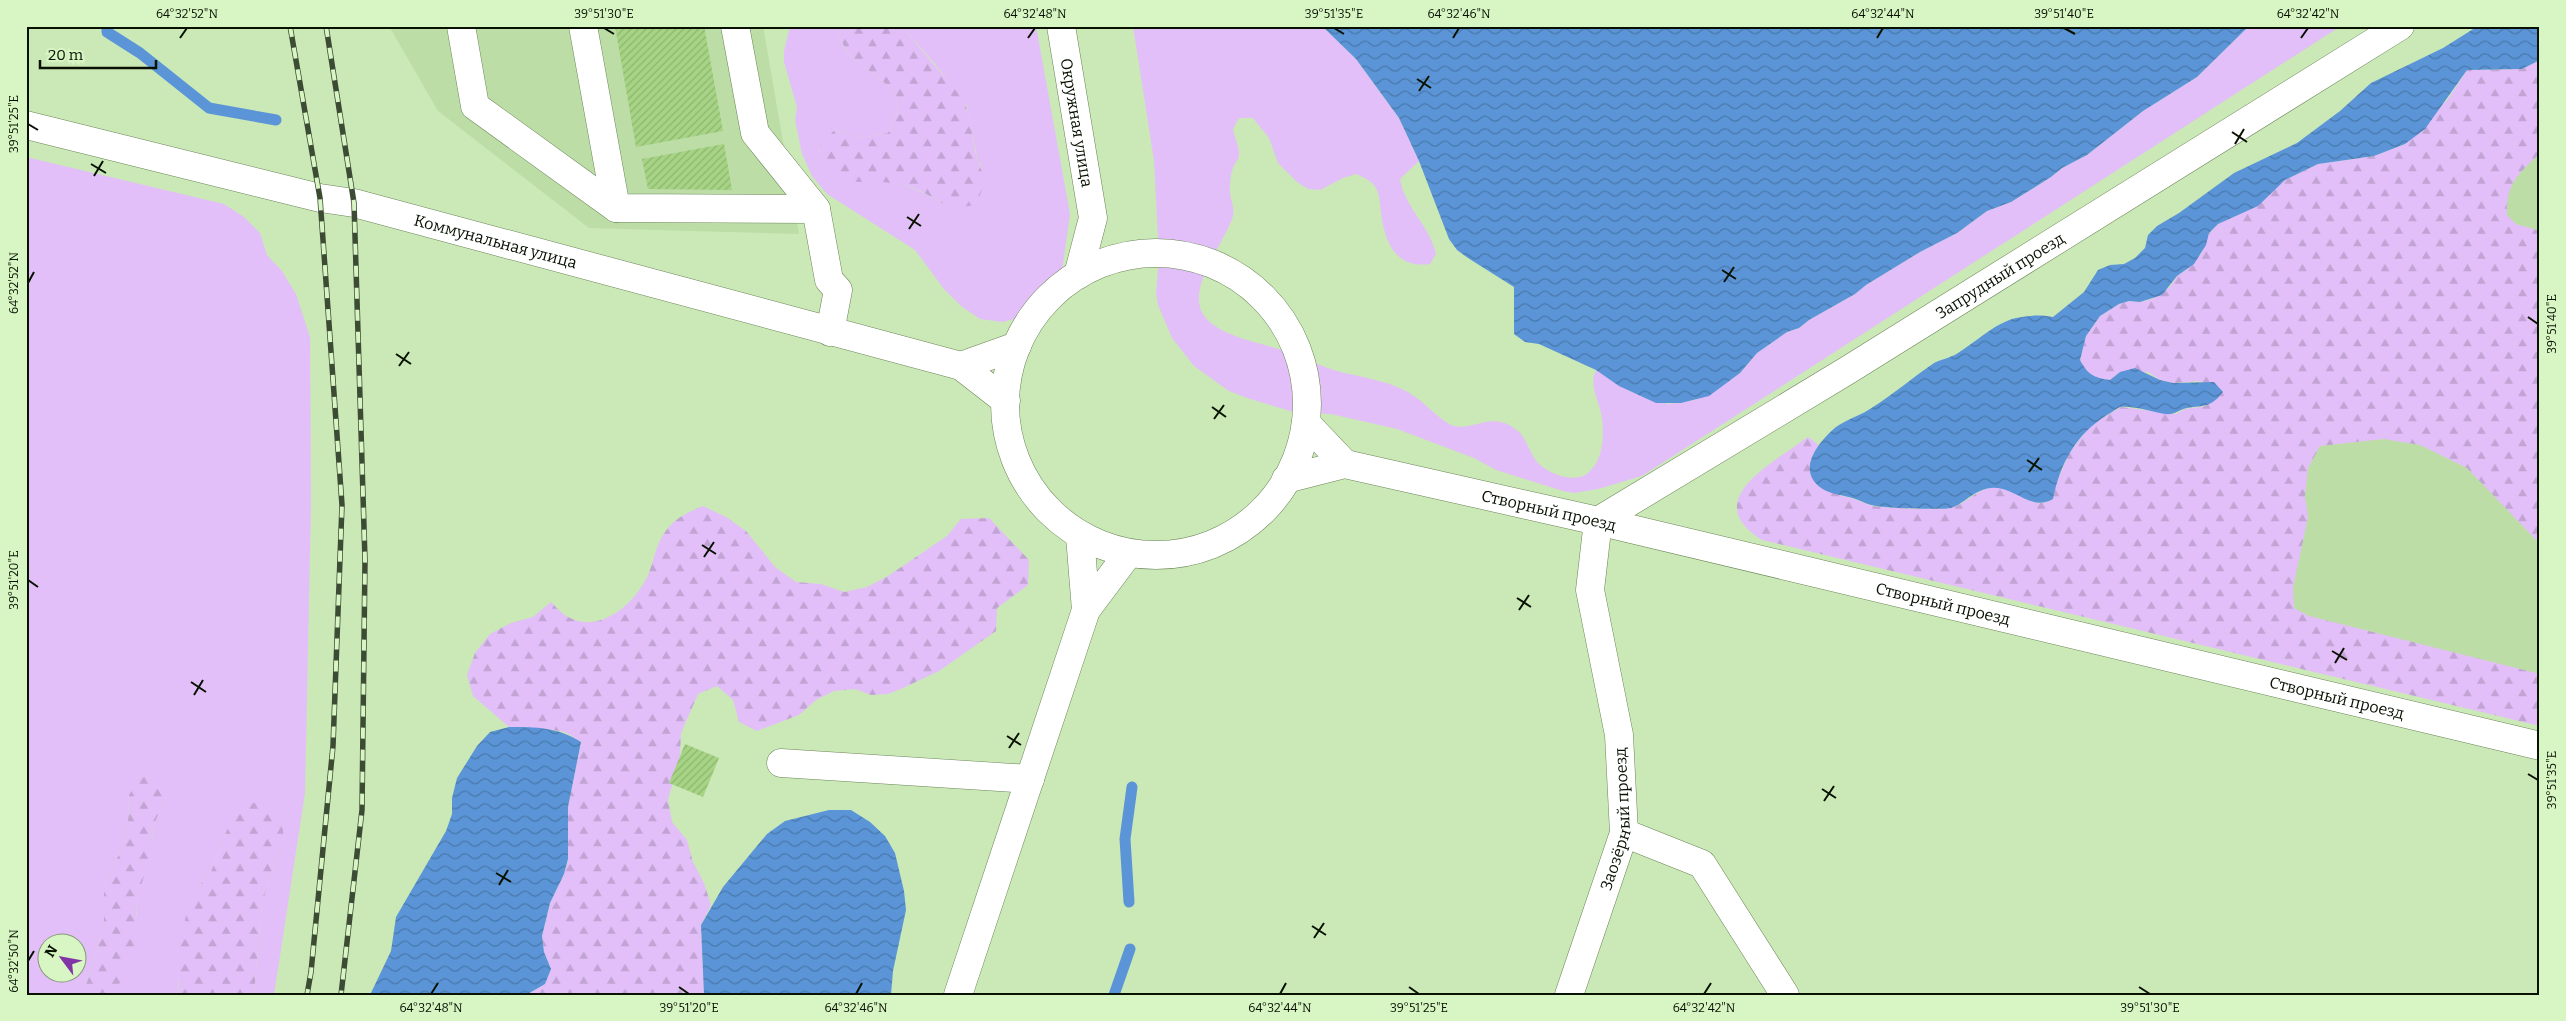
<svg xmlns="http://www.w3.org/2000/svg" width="2566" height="1021" font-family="Bitter,serif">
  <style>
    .built { fill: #bcdda6 }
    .grass { fill: #e3bff9; fill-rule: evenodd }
    .forest { fill: url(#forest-firs) }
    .water { fill: url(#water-waves) }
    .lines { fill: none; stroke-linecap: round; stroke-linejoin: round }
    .stream { stroke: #5b95d7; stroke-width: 11 }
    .building { fill: url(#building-hatch) }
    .minor-casing { stroke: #6b8558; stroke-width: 29 }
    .major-casing { stroke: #6b8558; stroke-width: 29 }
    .minor { stroke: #fff; stroke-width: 28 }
    .major { stroke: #fff; stroke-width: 28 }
    .rail-casing { stroke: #3c4b33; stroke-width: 5.5 }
    .rail { stroke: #d8f5c4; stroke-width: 4; stroke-dasharray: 11; stroke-linecap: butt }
    .ticks { fill: none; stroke: #081102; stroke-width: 2 }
    .labels { text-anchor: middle; stroke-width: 4; stroke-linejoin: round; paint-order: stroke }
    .street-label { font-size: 16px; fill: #081102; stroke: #d8f5c4 }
    .neatline { fill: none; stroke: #081102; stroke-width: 2 }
    .ticks-label { font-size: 12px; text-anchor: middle; fill: #081102 }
  </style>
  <defs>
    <pattern id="forest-firs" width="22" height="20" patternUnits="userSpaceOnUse" patternTransform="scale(1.25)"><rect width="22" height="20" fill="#e3bff9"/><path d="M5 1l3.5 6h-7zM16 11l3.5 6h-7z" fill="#c1a3d4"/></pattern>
    <pattern id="water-waves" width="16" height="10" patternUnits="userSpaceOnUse" patternTransform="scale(1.25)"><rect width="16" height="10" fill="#5b95d7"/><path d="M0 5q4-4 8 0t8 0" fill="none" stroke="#4978ac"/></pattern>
    <pattern id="building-hatch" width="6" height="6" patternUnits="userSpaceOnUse" patternTransform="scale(1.25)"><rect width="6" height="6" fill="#a6d484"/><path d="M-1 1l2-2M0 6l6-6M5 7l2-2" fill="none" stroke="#8db570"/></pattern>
  </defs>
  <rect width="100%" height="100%" fill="#cbe8b7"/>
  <g class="built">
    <polygon points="389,26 763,26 799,234 589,228 438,111"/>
    <polygon points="2540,84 2540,699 2235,620 2358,192"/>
  </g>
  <g class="grass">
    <path d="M790 26H835C840 38 844 51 855 60 882 83 913 92 888 133L860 138 835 129 819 148C835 193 864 176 899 184 919 189 934 198 951 209L982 169 977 157 967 106 935 64 901 26H1036L1070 214 1062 271 1050 292 1024 316 1003 322 980 319 961 306 944 289 915 250 827 194 812 176 802 154 795 120 797 107 784 62V51Z"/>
    <path d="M1133 26H1322L1356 59 1382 95 1399 118 1419 161 1400 179C1405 208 1430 226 1436 254L1430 264C1396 269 1385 243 1381 213 1380 206 1380 197 1377 190 1373 181 1365 178 1356 174L1343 178 1320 190 1308 189 1297 182 1278 163 1269 138 1253 118H1239L1233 129C1234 136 1240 148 1239 155 1239 159 1234 164 1233 168 1230 175 1230 184 1230 191 1230 200 1235 207 1233 216 1226 241 1186 287 1203 314 1217 337 1264 343 1288 352 1304 358 1320 366 1337 371 1360 377 1385 380 1406 391 1422 399 1441 422 1454 426 1475 431 1493 409 1519 432 1528 441 1530 455 1539 464 1550 474 1574 484 1588 473 1604 460 1605 432 1601 413 1598 398 1589 386 1596 370L1631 392 1668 404 1695 400 1740 373 1757 353 1787 332 1799 328 1809 320 1855 294 1866 285 1920 252 1957 233 1987 211 2011 202 2051 177 2062 168 2087 155 2143 111 2197 77 2249 26H2341L1642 476 1598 489 1574 493 1563 491 1496 470 1474 458 1397 429 1331 414 1297 413 1250 399 1229 391 1194 366 1172 338 1158 305 1156 294 1159 256 1154 161Z"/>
    <path d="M26 157 224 204 244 217 260 233 267 255 282 271 296 294 310 337 311 503 305 793 274 995H254L262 903 284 838 226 832 211 872 194 892 178 983 179 995H114L121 980 137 915 136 901 153 839 154 824 166 797 129 795 128 826 124 843 104 888V920L92 969 82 995H26ZM48 944H78V974H48Z"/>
  </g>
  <g class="forest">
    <path d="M835 26H901L960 95C973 114 971 136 977 158 980 166 984 174 983 184 983 192 978 198 974 205L951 209C934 198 919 188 899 184 862 176 837 197 819 148L835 129 860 138 888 133C914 93 881 82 855 60 845 51 840 38 835 26Z"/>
    <path d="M2540 60V153C2519 174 2506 182 2507 215L2516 224 2540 231V544L2467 468 2420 445 2384 439 2320 446 2308 468 2305 496 2308 517 2293 588 2294 608 2309 616 2540 674V726L1762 540C1697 500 1775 462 1808 437L1819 445 1812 456 1841 496C1853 497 1862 503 1873 506 1882 508 1941 510 1949 508 1968 505 1979 484 2001 487 2023 490 2030 512 2053 499L2055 487 2069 453 2091 425 2121 407 2176 414 2185 409 2206 406 2201 381 2173 383 2160 380 2148 372H2120L2110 380 2096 378 2085 371 2080 360 2086 336 2100 316 2119 304 2129 301 2140 302 2152 299 2170 287 2177 276 2185 271 2201 254 2209 233 2218 224 2237 213 2285 180 2318 164 2374 156 2405 144 2448 99 2467 70 2522 69Z"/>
    <path d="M703 506 726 517 746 531 775 567 796 582 821 584 844 592 867 587 888 576 947 536 961 519 989 518 1029 560 1028 585 997 608 996 631 939 671 903 688 888 694 871 695 855 689 834 691 816 700 799 715 757 731 739 722 733 700 717 686 698 694 681 733 680 755 668 800 672 822 687 840 693 862 704 883 711 905 701 925 704 995H526L545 984 551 969 544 952 542 936 550 903 564 874 568 859V807L581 742 565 732 547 729 509 727 473 696 467 675 475 653 490 634 511 623 533 617 551 602C556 607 562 614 568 617 601 635 636 602 648 575 654 561 656 544 665 532 675 518 688 512 703 506Z"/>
    <polygon points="151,772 166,780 166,797 154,824 151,855 136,901 137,931 133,950 129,964 114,995 82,995 92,969 104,920 104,888 124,843 128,826 129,795 137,782"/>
    <polygon points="262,800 281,816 284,838 262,903 254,995 179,995 178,957 186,915 194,892 211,872 226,832 239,808"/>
  </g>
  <g class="water">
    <polygon points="1322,26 2249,26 2197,77 2143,111 2087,155 2062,168 2051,177 2011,202 1987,211 1957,233 1920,252 1866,285 1855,294 1809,320 1799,328 1787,332 1757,353 1740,373 1709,396 1681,403 1656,403 1619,386 1596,370 1539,344 1525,342 1514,334 1514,287 1468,258 1457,250 1449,239 1419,161 1399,118 1356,59"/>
    <path d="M2478 26H2540V60L2522 69 2467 70 2425 129 2405 144 2374 156 2318 164 2285 180 2258 206 2218 224 2209 233 2206 245 2194 264 2177 276 2162 295 2140 302 2129 301 2119 304 2100 316 2086 336 2080 360C2087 374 2094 378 2110 380L2120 372 2135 368 2160 380 2173 383 2214 382 2223 392C2210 408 2205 405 2187 408 2178 410 2175 415 2165 414 2154 412 2131 405 2120 407 2116 409 2111 413 2107 415 2076 434 2060 464 2053 499 2027 514 2010 477 1980 491 1970 495 1961 505 1951 508 1944 510 1884 508 1876 506 1869 505 1864 502 1858 500 1842 493 1822 496 1812 478 1803 460 1823 438 1836 427 1847 419 1862 415 1873 407 1894 394 1913 377 1934 363 1941 359 1951 358 1958 353 1976 342 1995 323 2016 318 2029 315 2040 315 2053 317L2084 292 2098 270 2110 265 2124 264 2135 258 2145 248 2148 235 2157 226 2179 213 2234 173 2297 143 2340 111 2371 83 2443 48Z"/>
    <path d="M509 727C537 727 557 727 581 742L568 807V859L564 874 550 903 542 936 544 952 551 969 545 984 526 995H370L391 951 396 917 446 831 452 814V798L457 778 477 746 490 732Z"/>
    <polygon points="829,810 851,810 870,822 885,836 895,853 904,891 906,910 893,971 891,995 704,995 701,925 723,887 767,834 785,821"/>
  </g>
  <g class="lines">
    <g class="stream">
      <polyline points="107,26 107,32 140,53 209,108 276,120"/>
      <polyline points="1129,902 1125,839 1132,787"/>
      <polyline points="1114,995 1130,949"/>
    </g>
  </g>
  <g class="building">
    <polygon points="615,26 704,26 723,131 636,147"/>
    <polygon points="724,144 732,190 648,189 642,159"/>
    <polygon points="685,744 719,758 703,797 669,783"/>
  </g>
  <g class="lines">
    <defs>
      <g id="minor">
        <polyline points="461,26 475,106 616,208"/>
        <polyline points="583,26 616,208 816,209"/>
        <polyline points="735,26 755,133 816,209 829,280 838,290 830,332"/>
        <polyline points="1306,423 1345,464"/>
        <path id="s1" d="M1286 479 1345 464 1598 521 2540 746"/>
        <path id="s2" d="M1598 521 1848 370 2400 26"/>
        <polyline points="781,763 1030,779"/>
        <polyline points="1624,833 1702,864 1785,995"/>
        <path id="s3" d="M1569 995 1624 833 1619 735 1590 590 1598 521"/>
      </g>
      <g id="major">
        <path id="s4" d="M1061 26 1093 218 1078 275"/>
        <path id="s5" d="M26 125 320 198 354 203 961 366 1006 401"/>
        <circle cx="1156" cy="404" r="151"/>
        <polyline points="961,366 1017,346"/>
        <polyline points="1080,536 1086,610"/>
        <polyline points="958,995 1086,610 1128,554"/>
      </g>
    </defs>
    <use href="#minor" class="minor-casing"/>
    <use href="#major" class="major-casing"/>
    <use href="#minor" class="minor"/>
    <use href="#major" class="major"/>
    <defs>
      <g id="rail">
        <polyline points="290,26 320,198 342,505 333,746 311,972 307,995"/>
        <polyline points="326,26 354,203 365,560 362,810 341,995"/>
      </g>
    </defs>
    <use href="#rail" class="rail-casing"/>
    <use href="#rail" class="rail"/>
  </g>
  <path class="ticks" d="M604 28 614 34M1334 28 1344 34M2064 28 2075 34M180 38 187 28M1028 38 1035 28M1453 38 1459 28M1877 38 1883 28M2301 38 2308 28M1417 79 1431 88M1419 91 1429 76M28 124 38 130M2232 132 2247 142M2235 144 2244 129M91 164 106 173M94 176 103 161M907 217 921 226M909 229 919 214M1722 270 1736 279M1724 282 1734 267M28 283 34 272M2528 317 2538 324M396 354 411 364M399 366 409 352M1212 407 1226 417M1214 419 1224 405M2027 460 2042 470M2029 472 2039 458M702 545 716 554M704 557 714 542M28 580 38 587M1517 598 1531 607M1519 610 1529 595M2332 651 2347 660M2335 663 2344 648M191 682 206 692M194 695 203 680M1007 736 1021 745M1009 748 1019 733M2528 774 2538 780M1822 789 1836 798M1824 801 1834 786M496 873 511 882M499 885 508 870M1312 926 1326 935M1314 938 1324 923M28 961 34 951M679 987 689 994M1409 987 1419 994M2139 987 2150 994M431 994 438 983M856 994 862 983M1280 994 1286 983M1704 994 1711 983"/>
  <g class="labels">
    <g class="street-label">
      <text dy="6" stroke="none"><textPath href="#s4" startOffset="98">Окружная улица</textPath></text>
      <text dy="6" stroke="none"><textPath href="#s5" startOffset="484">Коммунальная улица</textPath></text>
      <text dy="6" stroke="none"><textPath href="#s2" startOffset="471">Запрудный проезд</textPath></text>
      <text dy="6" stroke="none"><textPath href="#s1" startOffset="270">Створный проезд</textPath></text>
      <text dy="6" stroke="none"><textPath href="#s1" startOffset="675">Створный проезд</textPath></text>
      <text dy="6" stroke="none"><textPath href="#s1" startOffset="1080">Створный проезд</textPath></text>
      <text dy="6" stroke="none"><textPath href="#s3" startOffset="184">Заозёрный проезд</textPath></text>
    </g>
  </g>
  <rect width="2566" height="1021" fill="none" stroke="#d8f5c4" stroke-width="55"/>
  <g transform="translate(62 958) rotate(302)"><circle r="24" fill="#d8f5c4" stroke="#859a76"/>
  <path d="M0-4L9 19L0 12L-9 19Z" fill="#8034a5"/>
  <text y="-8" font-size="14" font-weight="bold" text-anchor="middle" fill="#081102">N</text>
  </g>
  <path d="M40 60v8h116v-8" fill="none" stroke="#081102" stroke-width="2.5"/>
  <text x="48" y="60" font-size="15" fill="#081102" stroke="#d8f5c4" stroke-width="4" paint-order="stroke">20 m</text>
  <rect x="28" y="28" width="2510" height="966" class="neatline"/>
  <g class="ticks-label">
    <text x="187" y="18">64°32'52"N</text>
    <text x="604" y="18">39°51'30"E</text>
    <text x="1035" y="18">64°32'48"N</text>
    <text x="1334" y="18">39°51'35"E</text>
    <text x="1459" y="18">64°32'46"N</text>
    <text x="1883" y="18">64°32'44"N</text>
    <text x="2064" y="18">39°51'40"E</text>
    <text x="2308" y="18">64°32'42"N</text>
    <text transform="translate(14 124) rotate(-90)" y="4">39°51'25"E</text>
    <text transform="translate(14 283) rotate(-90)" y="4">64°32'52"N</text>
    <text transform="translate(2552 324) rotate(-90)" y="4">39°51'40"E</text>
    <text transform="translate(14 580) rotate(-90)" y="4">39°51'20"E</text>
    <text transform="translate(2552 780) rotate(-90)" y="4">39°51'35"E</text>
    <text transform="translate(14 961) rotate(-90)" y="4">64°32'50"N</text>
    <text x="431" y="1012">64°32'48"N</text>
    <text x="689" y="1012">39°51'20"E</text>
    <text x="856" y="1012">64°32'46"N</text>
    <text x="1280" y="1012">64°32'44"N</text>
    <text x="1419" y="1012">39°51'25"E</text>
    <text x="1704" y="1012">64°32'42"N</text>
    <text x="2150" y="1012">39°51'30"E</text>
  </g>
</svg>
